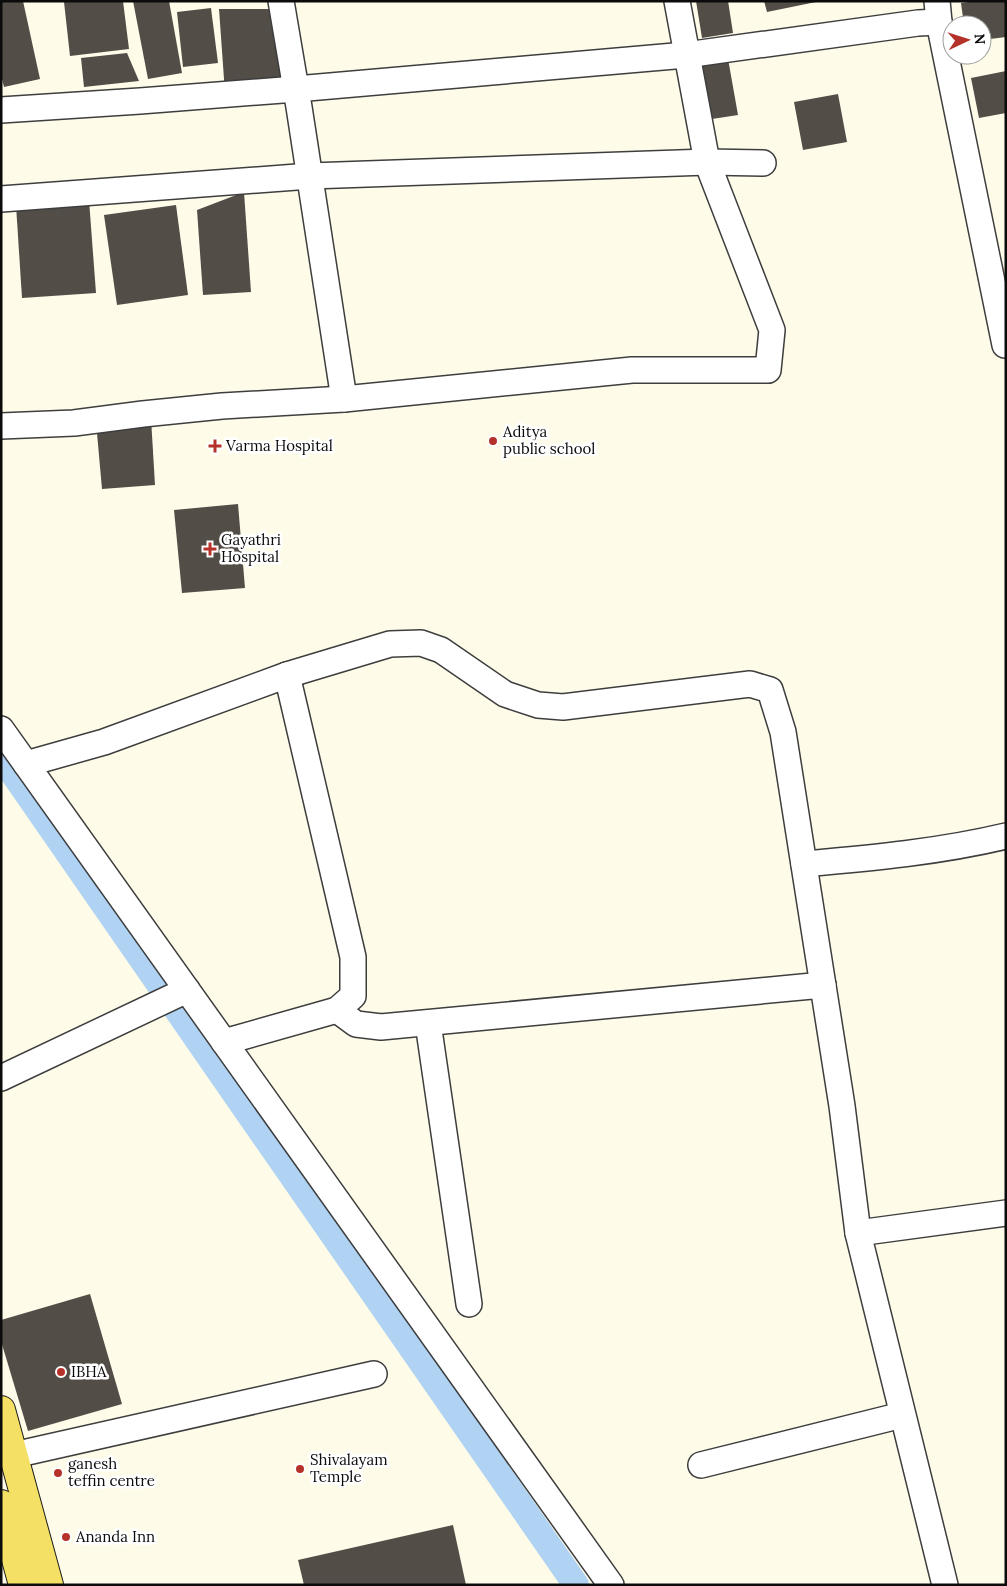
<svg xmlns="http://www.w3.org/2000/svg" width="1007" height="1586" font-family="Lora,serif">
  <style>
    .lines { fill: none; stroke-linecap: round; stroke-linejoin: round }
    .canal { stroke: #b0d3f3; stroke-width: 26 }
    .building { fill: #534d48 }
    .street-casing { stroke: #3e3e3e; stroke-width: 28 }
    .primary-casing { stroke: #1c1c1c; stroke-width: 30 }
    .street { stroke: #fff; stroke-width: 25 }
    .primary { stroke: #f3e064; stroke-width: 28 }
    .poi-dot { fill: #b43229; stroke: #fff; stroke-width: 2 }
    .labels { text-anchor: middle; stroke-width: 5; stroke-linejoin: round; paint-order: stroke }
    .poi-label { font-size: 15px; fill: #0b0b0b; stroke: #fff; text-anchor: start }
  </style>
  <rect width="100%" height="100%" fill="#fefce9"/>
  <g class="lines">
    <polyline class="canal" points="1,756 224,1078 576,1585"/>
  </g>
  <g class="building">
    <polygon points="1,1 23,1 40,79 4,87 1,75"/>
    <polygon points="68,1 123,1 129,49 70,56 64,2"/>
    <polygon points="133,1 169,1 182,73 148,79"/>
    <polygon points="696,1 728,1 733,33 702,38"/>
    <polygon points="764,1 816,1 816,2 767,12"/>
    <polygon points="976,1 1006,1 1006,37 982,40 982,25 964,25 961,3"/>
    <polygon points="211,8 218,63 183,67 177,12"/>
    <polygon points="219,9 279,9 286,87 225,93"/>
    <polygon points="127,53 139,81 84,87 81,58"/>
    <polygon points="727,53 738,115 712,119 701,58"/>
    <polygon points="1006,71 1006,113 979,118 971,78"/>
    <polygon points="838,94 847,142 803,150 794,102"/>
    <polygon points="244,192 251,292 203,295 197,210"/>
    <polygon points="89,200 96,293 22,298 16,205"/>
    <polygon points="176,205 188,295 117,305 104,215"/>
    <polygon points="151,418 155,485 102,489 96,422"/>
    <polygon points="238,504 245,588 182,593 174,510"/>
    <polygon points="90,1294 122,1404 28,1431 1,1341 1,1320"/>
    <polygon points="453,1525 466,1585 304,1585 298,1560"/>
  </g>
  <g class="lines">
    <defs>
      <g id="street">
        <polyline points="281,1 299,107 344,399"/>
        <polyline points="937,1 939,22 1005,345"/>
        <polyline points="1,110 140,101 296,89 686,55 918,23 939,22"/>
        <polyline points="1,199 310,176 707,162 763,163"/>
        <polyline points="1,426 74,423 143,414 222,406 344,399 632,370 768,370 772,330 707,162 677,1"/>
        <polyline points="1,729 611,1585"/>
        <polyline points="26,764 104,742 287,675 390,644 421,643 441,650 505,694 538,705 563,707 750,684 770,690 783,732 842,1106 858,1233 945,1585"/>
        <path d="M804 864C871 858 939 852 1006 836"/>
        <polyline points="337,1010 356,1024 381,1027 823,985"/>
        <polyline points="428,1023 469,1304"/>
        <polyline points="224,1042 337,1010 353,996 353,957 287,675"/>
        <polyline points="1,1078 187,990"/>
        <polyline points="858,1233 1006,1213"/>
        <polyline points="14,1455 374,1374"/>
        <polyline points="701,1465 902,1415"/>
      </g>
      <g id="primary">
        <polyline points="1,1410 49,1585"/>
        <polyline points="1,1504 23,1585"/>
      </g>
    </defs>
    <use href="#street" class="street-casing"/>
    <use href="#primary" class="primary-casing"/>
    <use href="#street" class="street"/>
    <use href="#primary" class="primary"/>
  </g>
  <g class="poi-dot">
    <circle cx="493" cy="441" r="5"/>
    <path d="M212.5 438.5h5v5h5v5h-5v5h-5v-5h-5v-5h5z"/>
    <path d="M207.5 541.5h5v5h5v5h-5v5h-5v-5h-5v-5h5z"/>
    <circle cx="61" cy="1372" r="5"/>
    <circle cx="300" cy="1469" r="5"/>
    <circle cx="58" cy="1473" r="5"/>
    <circle cx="66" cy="1537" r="5"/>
  </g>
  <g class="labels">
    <g class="poi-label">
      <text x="503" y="437">Aditya<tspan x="503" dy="17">public school</tspan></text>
      <text x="226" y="451">Varma Hospital</text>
      <text x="221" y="545">Gayathri<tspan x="221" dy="17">Hospital</tspan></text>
      <text x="71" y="1377">IBHA</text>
      <text x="310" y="1465">Shivalayam<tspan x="310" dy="17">Temple</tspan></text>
      <text x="68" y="1469">ganesh<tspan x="68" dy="17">teffin centre</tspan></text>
      <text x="76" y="1542">Ananda Inn</text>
    </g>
  </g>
  <rect width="1007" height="1586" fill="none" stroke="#0b0b0b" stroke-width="5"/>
  <g transform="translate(967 40) rotate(86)"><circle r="24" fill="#ffffff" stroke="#9d9d9d"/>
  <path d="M0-4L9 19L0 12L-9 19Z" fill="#b43229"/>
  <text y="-8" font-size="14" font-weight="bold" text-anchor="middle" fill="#0b0b0b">N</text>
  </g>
</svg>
